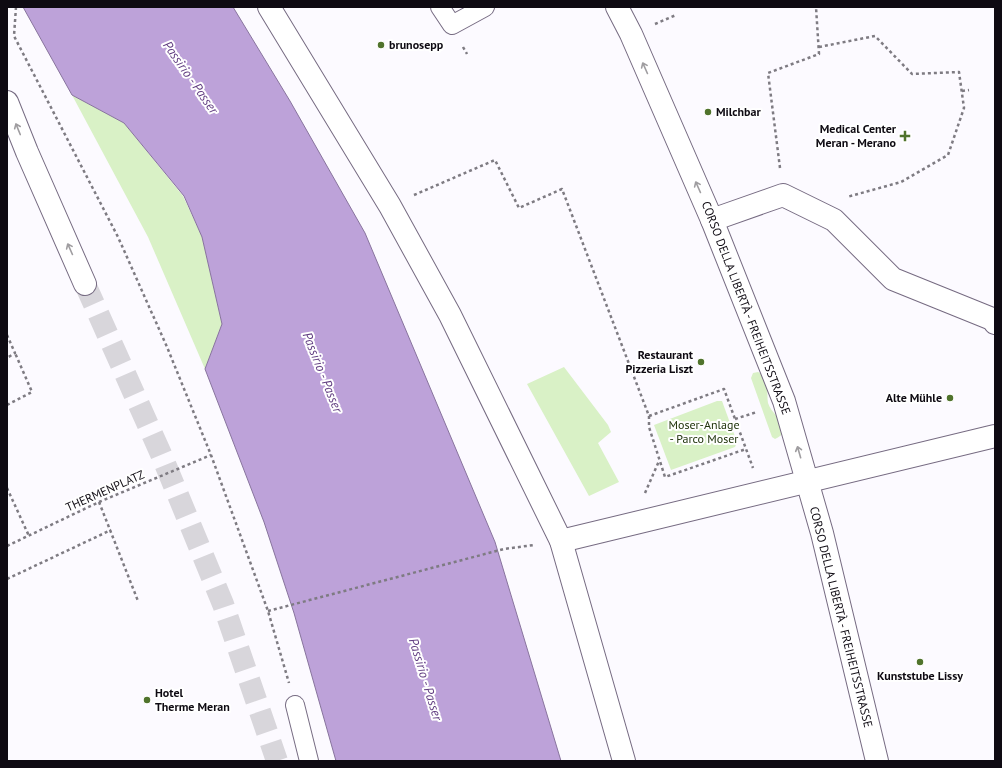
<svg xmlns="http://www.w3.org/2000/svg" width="1002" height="768" font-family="'PT Sans',sans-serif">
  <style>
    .green { fill: #d9f1c6 }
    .water { fill: #bda2d9; stroke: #88749d }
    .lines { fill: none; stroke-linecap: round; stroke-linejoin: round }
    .primary-tunnel { stroke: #d8d6db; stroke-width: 22; stroke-dasharray: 22 11; stroke-linecap: butt }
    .service-casing { stroke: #766b82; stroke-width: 20 }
    .pedestrian-casing { stroke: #766b82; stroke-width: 24 }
    .minor-casing { stroke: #766b82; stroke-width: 24 }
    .primary-casing { stroke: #766b82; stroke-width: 24 }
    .path { stroke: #7e7b82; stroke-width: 2.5; stroke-dasharray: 3 3; stroke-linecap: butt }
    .service { stroke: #fff; stroke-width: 18 }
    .pedestrian { stroke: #fff; stroke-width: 22 }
    .minor { stroke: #fff; stroke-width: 22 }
    .primary { stroke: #fff; stroke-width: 22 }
    .oneway { stroke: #9f9da0 }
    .poi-dot { fill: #50732c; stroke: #fff; stroke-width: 1.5 }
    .labels { text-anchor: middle; stroke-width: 4; stroke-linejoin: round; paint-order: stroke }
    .poi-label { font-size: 12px; font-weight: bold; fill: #0e0a12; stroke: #fff; text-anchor: start }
    .street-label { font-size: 12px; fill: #0e0a12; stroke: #fff }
    .park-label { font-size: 12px; fill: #21350d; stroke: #fff }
    .water-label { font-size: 13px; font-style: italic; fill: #613d81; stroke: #fff }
  </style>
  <rect width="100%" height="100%" fill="#fcfaff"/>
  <g class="green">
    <polygon points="72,95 124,123 183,196 202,237 222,324 205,369 148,237"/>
    <polygon points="564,367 608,425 611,432 598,443 619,482 589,496 527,384"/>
    <path d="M758 372C771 378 766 391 768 403 771 413 783 419 783 430 783 435 779 437 775 439L772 437 751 378 753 373Z"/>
    <polygon points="717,401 722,401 737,442 735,447 671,470 654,425"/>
  </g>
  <polygon class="water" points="23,7 233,7 290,101 365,233 495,542 561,761 336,761 294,613 264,522 205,369 222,324 202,237 184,196 124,123 72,95"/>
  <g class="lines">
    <polyline class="primary-tunnel" points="85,284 161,454 223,604 277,761"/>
    <defs>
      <g id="service">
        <polyline points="440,7 452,25 485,7"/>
        <polyline points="295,705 309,761"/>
      </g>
      <g id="pedestrian">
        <polyline points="269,7 390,206 450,315 561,541 624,761"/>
        <polyline points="561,541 995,436"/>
      </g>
      <g id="minor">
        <polyline points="617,7 631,34 712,220 784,401 822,533 877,761"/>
        <polyline points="712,220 783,195 834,220 893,279 992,319 995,323"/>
      </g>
      <polyline id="primary" points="7,102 27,152 85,284"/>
    </defs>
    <use href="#service" class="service-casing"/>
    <use href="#pedestrian" class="pedestrian-casing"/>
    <use href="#minor" class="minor-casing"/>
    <use href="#primary" class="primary-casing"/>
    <g class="path">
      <polyline points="16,7 14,36 118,237 167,347 211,455 268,611 289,683"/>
      <polyline points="655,24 676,15"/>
      <polyline points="463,47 467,54"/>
      <polyline points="819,47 875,36 912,74 959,72 964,108 948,155 901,182 847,197"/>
      <polyline points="962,91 969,90"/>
      <polyline points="780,168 768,73 819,54 816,7"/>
      <polyline points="414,195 495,160 519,208 562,189 649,416 649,427 665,477 746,449"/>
      <polyline points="7,335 15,353 7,358"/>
      <polyline points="7,405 32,392 15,353"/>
      <polyline points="649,416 724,389 753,468"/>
      <polyline points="735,419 757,412"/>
      <polyline points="7,488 29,536"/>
      <polyline points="645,493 659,461"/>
      <polyline points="99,502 138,601"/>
      <polyline points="7,546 99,502 211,455"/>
      <polyline points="7,579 111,530"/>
      <polyline points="268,611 504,549 534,545"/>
    </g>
    <use href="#service" class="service"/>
    <use href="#pedestrian" class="pedestrian"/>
    <use href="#minor" class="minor"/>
    <use href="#primary" class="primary"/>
  </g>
  <defs><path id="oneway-shaft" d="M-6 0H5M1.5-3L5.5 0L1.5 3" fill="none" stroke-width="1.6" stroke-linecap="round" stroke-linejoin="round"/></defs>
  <g class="oneway">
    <use href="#oneway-shaft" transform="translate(645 68) rotate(-114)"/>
    <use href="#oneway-shaft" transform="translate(18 129) rotate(-112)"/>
    <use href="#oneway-shaft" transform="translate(698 187) rotate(-114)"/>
    <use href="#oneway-shaft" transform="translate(70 249) rotate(-114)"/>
    <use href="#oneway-shaft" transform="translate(799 452) rotate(-106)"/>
  </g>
  <g class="poi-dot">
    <circle cx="381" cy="45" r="4"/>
    <circle cx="708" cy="112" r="4"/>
    <path d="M903 130h4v4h4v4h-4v4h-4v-4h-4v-4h4z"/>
    <circle cx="701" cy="362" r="4"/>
    <circle cx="950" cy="398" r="4"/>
    <circle cx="920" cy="662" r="4"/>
    <circle cx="147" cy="700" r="4"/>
  </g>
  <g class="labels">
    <g class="poi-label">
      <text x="389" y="49">brunosepp</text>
      <text x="716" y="116">Milchbar</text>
      <text x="896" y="133" text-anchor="end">Medical Center<tspan x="896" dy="14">Meran - Merano</tspan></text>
      <text x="693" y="359" text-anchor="end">Restaurant<tspan x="693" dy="14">Pizzeria Liszt</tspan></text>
      <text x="942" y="402" text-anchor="end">Alte Mühle</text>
      <text x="920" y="680" text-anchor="middle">Kunststube Lissy</text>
      <text x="155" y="697">Hotel<tspan x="155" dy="14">Therme Meran</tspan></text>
    </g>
    <g class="street-label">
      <text transform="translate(746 308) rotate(69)" y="4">CORSO DELLA LIBERTÀ - FREIHEITSSTRASSE</text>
      <text transform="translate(105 491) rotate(-24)" y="4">THERMENPLATZ</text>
      <text transform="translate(841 617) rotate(76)" y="4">CORSO DELLA LIBERTÀ - FREIHEITSSTRASSE</text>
    </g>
    <g class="park-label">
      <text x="704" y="429">Moser-Anlage<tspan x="704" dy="14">- Parco Moser</tspan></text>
    </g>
    <g class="water-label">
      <text transform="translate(191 77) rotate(55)" y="5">Passirio - Passer</text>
      <text transform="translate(323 372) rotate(68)" y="5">Passirio - Passer</text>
      <text transform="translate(426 679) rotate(73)" y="5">Passirio - Passer</text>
    </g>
  </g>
  <rect width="1002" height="768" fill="none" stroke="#0e0a12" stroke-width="16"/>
</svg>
